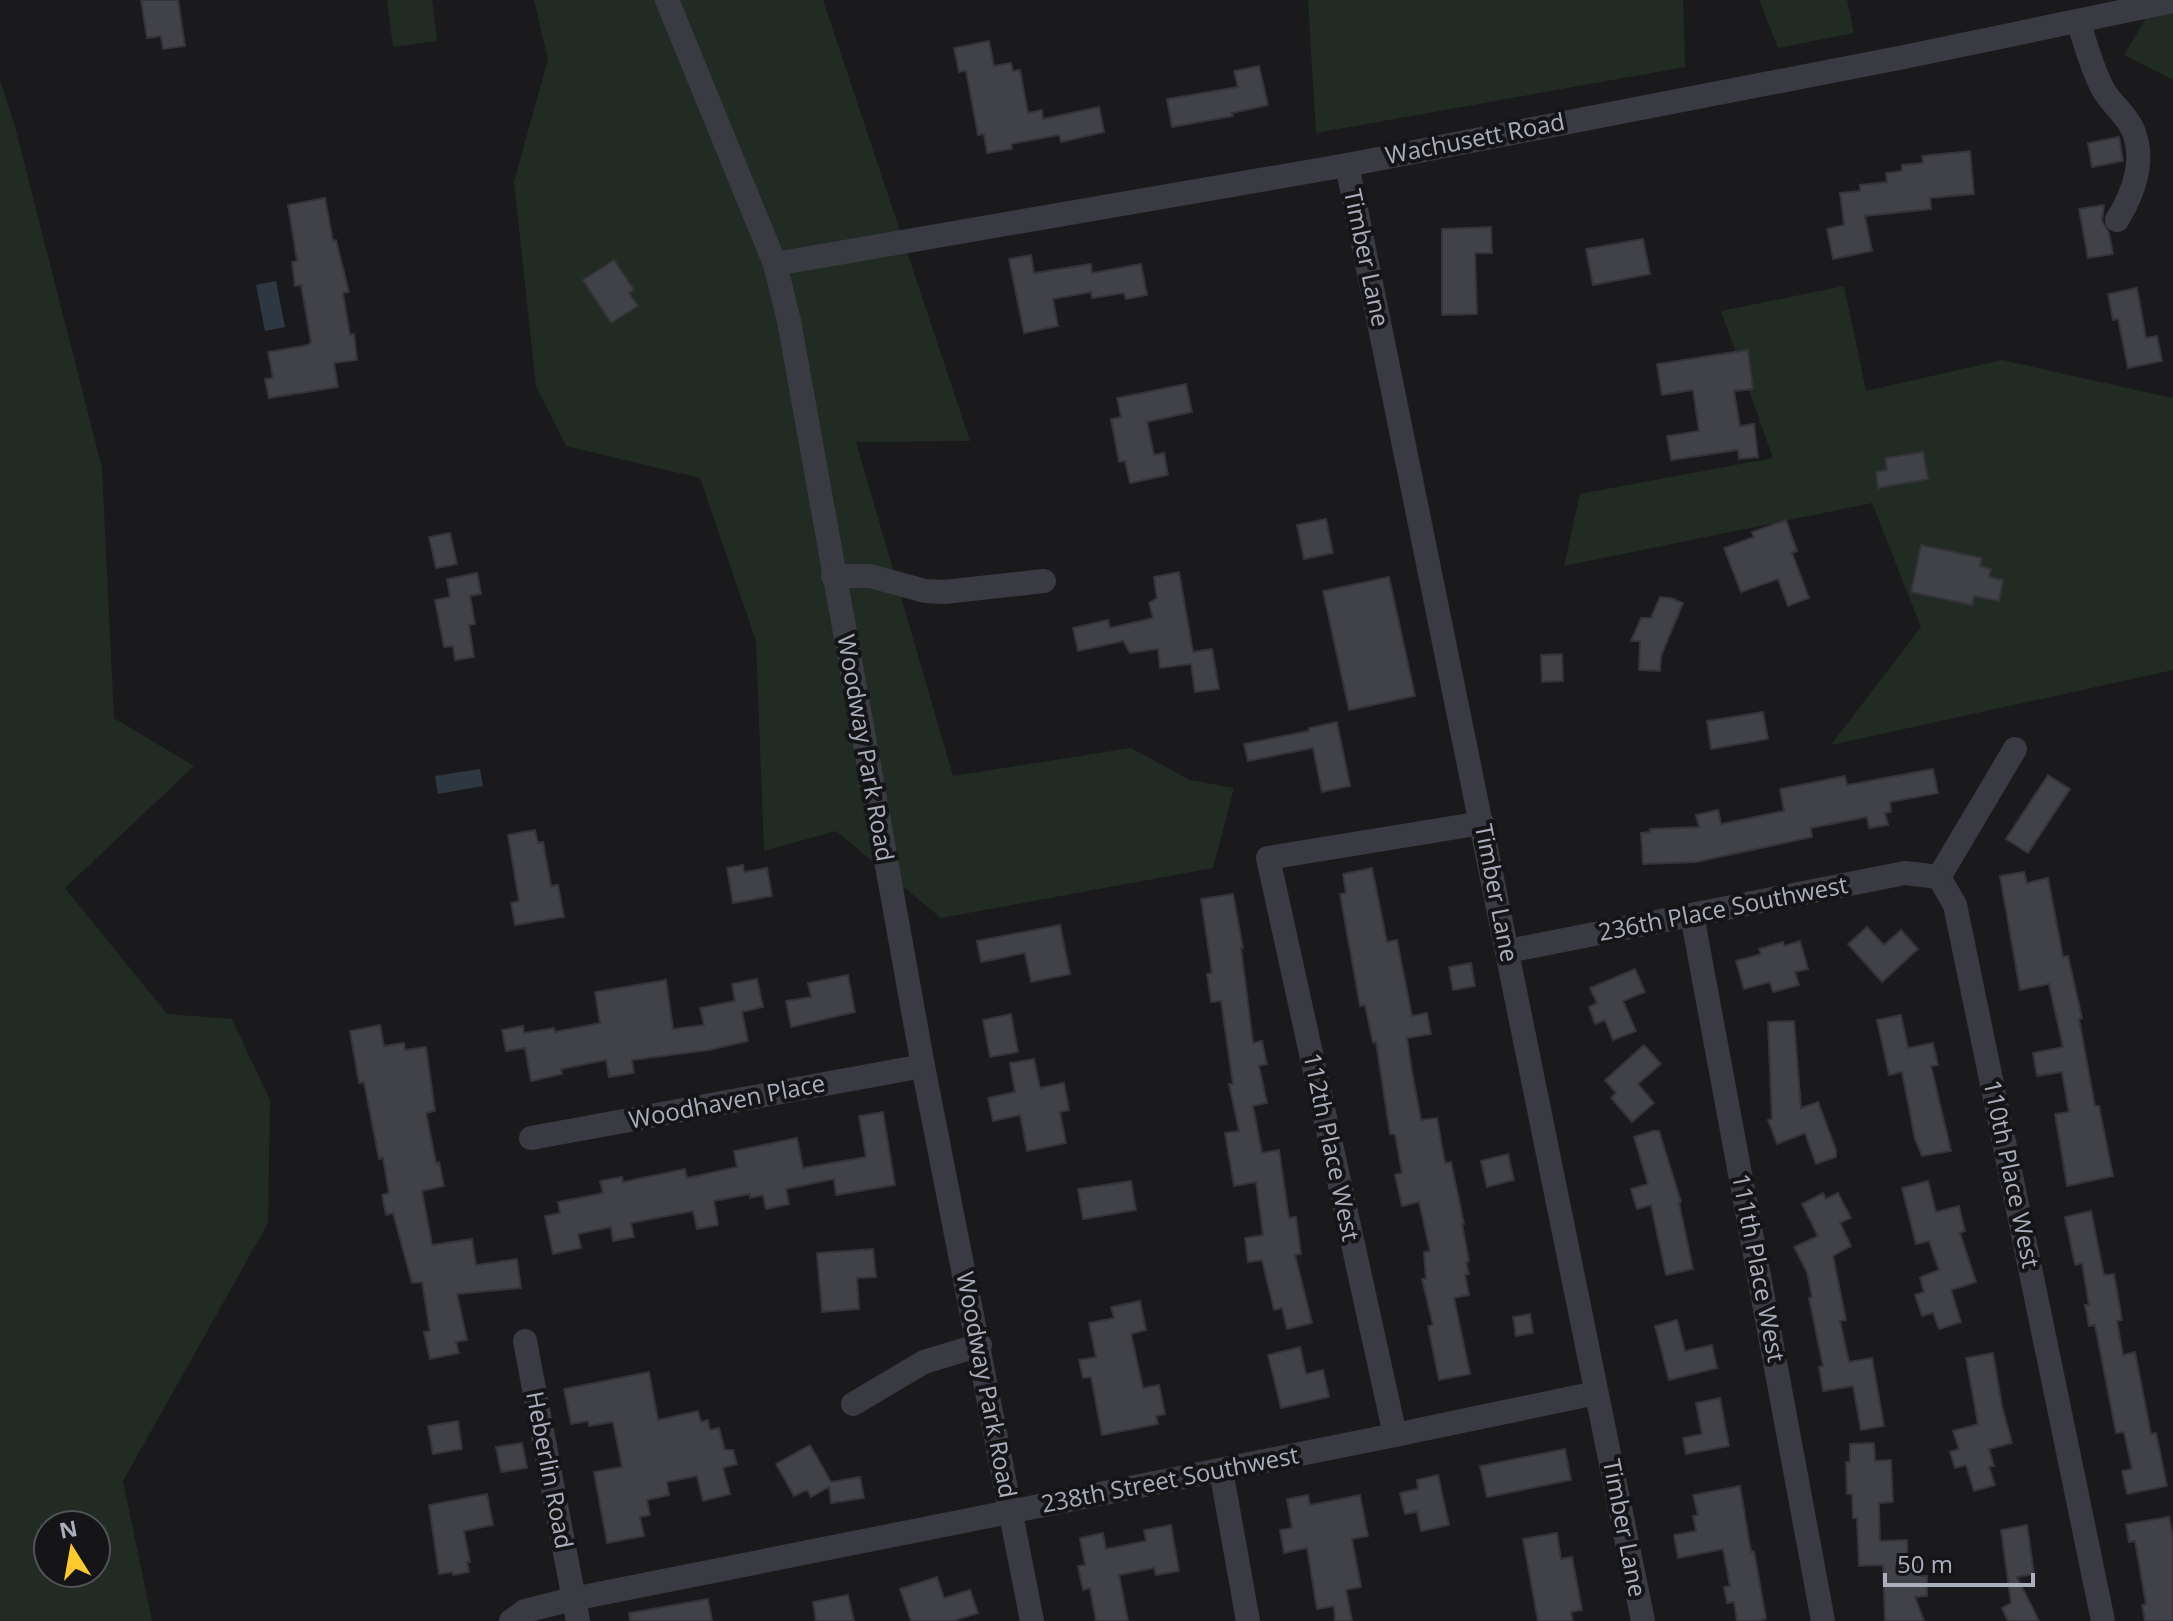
<svg xmlns="http://www.w3.org/2000/svg" width="2173" height="1621" font-family="'Open Sans',sans-serif">
  <style>
    .green { fill: #212b23; fill-rule: evenodd }
    .water { fill: #2e3842 }
    .building { fill: #414247; stroke: #343339; stroke-width: 2 }
    .lines { fill: none; stroke-linecap: round; stroke-linejoin: round }
    .minor { stroke: #3a3b42; stroke-width: 24 }
    .labels { text-anchor: middle; stroke-width: 8; stroke-linejoin: round; paint-order: stroke }
    .street-label { font-size: 24px; fill: #abafbd; stroke: #151517 }
  </style>
  <rect width="100%" height="100%" fill="#1a1a1c"/>
  <g class="green">
    <polygon points="387,0 432,0 437,41 393,47"/>
    <polygon points="534,0 823,0 970,441 856,442 953,776 1131,748 1190,780 1234,788 1213,868 941,918 836,831 764,851 756,641 700,478 566,446 536,387 514,182 548,59"/>
    <polygon points="1308,0 1683,0 1685,67 1316,133"/>
    <polygon points="1759,0 1847,0 1854,33 1778,48"/>
    <polygon points="2157,0 2173,0 2173,80 2124,55"/>
    <path d="M0 80 14 123 102 468 114 718 194 766 65 888 167 1014 232 1019 270 1100 268 1223 123 1481 152 1621H0ZM48 1525H96V1573H48Z"/>
    <polygon points="1844,286 1866,391 2002,360 2173,398 2173,670 1831,745 1921,627 1872,503 1564,566 1580,494 1773,458 1721,311"/>
  </g>
  <g class="water">
    <polygon points="276,281 285,327 265,331 256,285"/>
    <polygon points="480,769 483,786 438,794 435,776"/>
  </g>
  <g class="building">
    <polygon points="141,0 178,0 185,46 163,49 161,36 147,38"/>
    <polygon points="989,41 994,66 1011,63 1013,71 1020,70 1028,113 1042,110 1043,119 1099,107 1104,132 1061,142 1059,135 1011,144 1012,149 987,153 984,134 978,135 966,71 959,72 954,48"/>
    <polygon points="1259,66 1268,105 1232,113 1233,116 1172,127 1167,99 1238,87 1234,71"/>
    <polygon points="2119,137 2123,161 2092,167 2088,143"/>
    <polygon points="1970,151 1974,194 1930,198 1931,209 1865,216 1872,251 1833,259 1827,229 1844,225 1840,193 1860,191 1860,185 1887,182 1886,173 1902,171 1902,165 1923,163 1922,156"/>
    <polygon points="325,198 333,241 336,240 349,292 343,293 350,335 354,334 357,360 334,363 338,387 269,398 265,379 273,378 268,352 308,345 311,342 301,285 295,286 292,262 297,261 288,205"/>
    <polygon points="2104,205 2102,221 2109,233 2113,254 2088,258 2079,209"/>
    <polygon points="1491,227 1492,253 1475,253 1477,314 1442,315 1442,229"/>
    <polygon points="1643,239 1650,274 1593,285 1586,249"/>
    <polygon points="1031,255 1034,273 1091,264 1092,273 1141,264 1147,295 1126,299 1124,293 1092,298 1091,292 1053,299 1058,326 1024,333 1009,259"/>
    <polygon points="614,260 634,290 629,293 638,306 611,323 583,280"/>
    <polygon points="2137,288 2146,338 2157,336 2162,361 2128,368 2118,319 2113,320 2108,294"/>
    <polygon points="1748,350 1753,389 1734,391 1740,426 1754,424 1758,457 1739,459 1738,450 1671,460 1667,436 1699,431 1693,390 1662,395 1657,364"/>
    <polygon points="1186,384 1192,412 1147,422 1154,455 1164,453 1168,475 1130,483 1125,461 1119,462 1111,419 1121,417 1117,398"/>
    <polygon points="1923,452 1928,479 1878,488 1876,472 1887,470 1885,458"/>
    <polygon points="1326,519 1333,553 1304,559 1297,525"/>
    <polygon points="1786,520 1797,551 1792,553 1809,598 1788,606 1778,579 1741,592 1724,548 1754,537 1752,532"/>
    <polygon points="450,533 457,564 436,568 429,537"/>
    <polygon points="1921,545 1982,558 1980,566 1991,569 1989,577 2003,580 1999,601 1974,596 1972,605 1911,592"/>
    <polygon points="1179,572 1193,652 1212,649 1219,689 1195,692 1191,664 1160,668 1158,649 1130,653 1123,641 1078,651 1073,628 1108,620 1110,628 1153,618 1149,603 1157,598 1154,577"/>
    <polygon points="477,573 481,594 470,596 475,624 469,625 474,657 455,660 453,646 444,647 435,600 450,597 447,579"/>
    <polygon points="1389,577 1415,696 1349,710 1323,591"/>
    <polygon points="1660,597 1671,598 1683,603 1661,656 1660,671 1639,670 1640,641 1631,641 1641,618 1651,618"/>
    <polygon points="1562,654 1563,681 1542,682 1541,655"/>
    <polygon points="1763,712 1768,739 1711,749 1707,721"/>
    <polygon points="1337,722 1350,786 1322,792 1313,748 1248,761 1244,744 1309,731 1309,728"/>
    <polygon points="1933,769 1938,793 1890,802 1891,812 1885,813 1888,825 1869,828 1867,817 1811,828 1812,837 1696,862 1643,864 1641,833 1650,832 1650,829 1699,827 1696,815 1718,810 1721,824 1784,811 1780,789 1845,776 1847,785"/>
    <polygon points="2048,775 2070,789 2028,853 2006,839"/>
    <polygon points="535,830 538,843 543,842 551,886 558,885 564,917 515,925 511,903 519,901 508,835"/>
    <polygon points="743,865 744,872 767,868 772,896 733,903 727,868"/>
    <polygon points="1372,868 1387,942 1397,940 1412,1016 1427,1013 1431,1034 1407,1038 1412,1072 1421,1120 1437,1118 1445,1163 1451,1162 1464,1224 1462,1224 1469,1261 1466,1262 1469,1274 1465,1275 1469,1295 1454,1298 1470,1374 1439,1380 1428,1326 1433,1325 1422,1279 1426,1279 1424,1252 1430,1251 1419,1202 1402,1206 1395,1175 1402,1173 1395,1134 1390,1134 1376,1042 1373,1043 1365,1005 1360,1006 1340,894 1346,893 1343,874"/>
    <polygon points="2024,872 2027,883 2048,878 2063,957 2068,956 2082,1018 2079,1019 2095,1106 2099,1106 2113,1176 2067,1186 2055,1114 2069,1112 2062,1072 2037,1076 2033,1053 2063,1047 2049,984 2020,990 2000,876"/>
    <polygon points="1233,894 1243,948 1241,948 1253,1043 1262,1041 1267,1064 1259,1066 1267,1103 1253,1106 1262,1153 1279,1150 1289,1218 1296,1217 1301,1254 1295,1255 1312,1323 1287,1329 1282,1308 1274,1310 1262,1260 1248,1262 1245,1238 1263,1235 1256,1182 1234,1186 1225,1133 1239,1131 1229,1084 1233,1084 1221,1001 1211,1002 1207,974 1212,973 1201,899"/>
    <polygon points="1060,925 1070,974 1031,982 1025,953 981,962 977,941"/>
    <polygon points="1867,927 1884,945 1901,930 1918,949 1882,982 1848,944"/>
    <polygon points="1800,941 1808,969 1795,972 1799,985 1773,992 1770,982 1744,989 1736,961 1761,954 1759,949 1783,942 1784,946"/>
    <polygon points="1471,963 1475,986 1453,990 1449,967"/>
    <polygon points="1635,969 1645,992 1623,1001 1636,1031 1613,1040 1605,1020 1595,1024 1589,1007 1597,1003 1590,988"/>
    <polygon points="848,975 855,1012 791,1027 786,1001 811,997 808,983"/>
    <polygon points="757,979 763,1007 742,1012 748,1041 709,1050 632,1060 634,1073 609,1077 606,1060 561,1069 562,1074 531,1081 525,1048 506,1051 502,1030 523,1026 524,1033 554,1028 555,1032 600,1023 595,992 666,980 673,1029 704,1025 700,1008 735,1001 732,984"/>
    <polygon points="1011,1014 1018,1052 990,1057 983,1020"/>
    <polygon points="1901,1015 1908,1048 1933,1043 1938,1065 1931,1066 1951,1151 1922,1156 1915,1139 1902,1072 1889,1075 1877,1020"/>
    <polygon points="1794,1021 1801,1108 1818,1102 1836,1150 1836,1157 1816,1164 1805,1133 1777,1144 1768,1120 1772,1119 1768,1022"/>
    <polygon points="380,1025 384,1046 404,1043 405,1050 426,1047 435,1111 426,1113 436,1163 439,1162 444,1186 422,1191 432,1245 472,1239 476,1265 517,1259 521,1288 457,1294 467,1340 456,1342 459,1353 430,1359 424,1332 430,1331 422,1282 412,1283 393,1213 386,1215 382,1195 389,1193 383,1158 379,1159 364,1082 359,1083 350,1031"/>
    <polygon points="1644,1045 1661,1064 1638,1084 1654,1103 1632,1122 1611,1098 1616,1093 1605,1080"/>
    <polygon points="1034,1059 1040,1088 1064,1083 1069,1110 1060,1112 1066,1143 1027,1151 1020,1115 993,1121 988,1098 1015,1092 1010,1063"/>
    <polygon points="883,1112 895,1185 836,1195 834,1179 786,1189 789,1204 766,1209 763,1195 750,1198 750,1194 714,1201 718,1225 697,1229 693,1211 631,1223 634,1237 613,1241 611,1227 578,1234 581,1248 553,1254 545,1216 560,1213 558,1202 603,1193 600,1181 622,1177 623,1182 685,1169 687,1178 737,1167 734,1151 797,1138 803,1168 866,1157 859,1116"/>
    <polygon points="1653,1131 1659,1131 1681,1202 1679,1203 1693,1269 1666,1275 1651,1205 1637,1209 1631,1189 1648,1184 1634,1137"/>
    <polygon points="1508,1154 1514,1180 1487,1187 1481,1161"/>
    <polygon points="1131,1181 1136,1210 1083,1219 1078,1189"/>
    <polygon points="1928,1181 1936,1212 1959,1206 1965,1231 1960,1233 1976,1282 1951,1290 1961,1322 1939,1329 1933,1313 1922,1316 1915,1295 1924,1292 1920,1277 1939,1270 1929,1241 1916,1244 1902,1188"/>
    <polygon points="1823,1193 1826,1199 1838,1193 1851,1218 1840,1223 1851,1246 1833,1256 1846,1320 1840,1321 1849,1362 1872,1358 1884,1426 1861,1430 1853,1386 1823,1391 1819,1367 1823,1366 1809,1298 1812,1297 1807,1272 1794,1247 1818,1236 1802,1204"/>
    <polygon points="2091,1211 2104,1275 2114,1274 2122,1320 2117,1321 2123,1355 2135,1352 2151,1434 2156,1433 2167,1486 2127,1494 2122,1471 2132,1469 2124,1432 2116,1433 2095,1325 2089,1326 2085,1305 2089,1305 2082,1263 2075,1265 2065,1217"/>
    <polygon points="873,1249 876,1277 857,1278 859,1309 822,1312 817,1253"/>
    <polygon points="1140,1301 1146,1330 1131,1334 1143,1388 1159,1385 1165,1414 1156,1416 1158,1424 1102,1435 1091,1377 1083,1378 1079,1360 1096,1357 1089,1323 1114,1318 1111,1307"/>
    <polygon points="1530,1314 1533,1333 1516,1336 1513,1317"/>
    <polygon points="1677,1320 1685,1351 1712,1345 1717,1368 1669,1380 1655,1326"/>
    <polygon points="1300,1347 1306,1374 1323,1370 1329,1397 1281,1408 1268,1355"/>
    <polygon points="1993,1353 2002,1406 2012,1443 1989,1449 1994,1466 1989,1467 1995,1485 1974,1491 1966,1465 1955,1468 1950,1452 1959,1449 1953,1431 1978,1424 1966,1358"/>
    <polygon points="649,1372 658,1420 698,1411 701,1422 708,1420 710,1430 719,1428 725,1450 733,1450 737,1464 723,1468 730,1494 703,1501 697,1476 667,1482 669,1495 647,1500 650,1515 640,1517 644,1536 607,1543 594,1472 622,1467 613,1422 589,1426 588,1421 571,1424 564,1389"/>
    <polygon points="1720,1398 1729,1446 1686,1454 1683,1438 1702,1434 1696,1403"/>
    <polygon points="458,1421 462,1449 433,1454 428,1426"/>
    <polygon points="522,1443 527,1468 501,1472 496,1447"/>
    <polygon points="1874,1443 1875,1461 1891,1460 1893,1502 1879,1503 1880,1541 1907,1540 1908,1565 1919,1565 1920,1576 1927,1576 1927,1596 1915,1597 1924,1621 1885,1621 1883,1565 1859,1566 1857,1518 1853,1518 1852,1494 1847,1494 1846,1462 1850,1462 1850,1444"/>
    <polygon points="810,1445 831,1482 860,1477 864,1498 831,1503 829,1487 811,1497 807,1490 794,1496 776,1464"/>
    <polygon points="1565,1449 1571,1480 1487,1497 1480,1466"/>
    <polygon points="1438,1475 1449,1525 1421,1531 1417,1512 1405,1514 1400,1493 1418,1489 1417,1480"/>
    <polygon points="1740,1486 1751,1552 1754,1551 1766,1619 1756,1621 1737,1621 1734,1602 1727,1603 1724,1587 1730,1586 1723,1549 1678,1558 1674,1535 1696,1531 1693,1516 1698,1515 1693,1495"/>
    <polygon points="487,1494 493,1525 464,1531 470,1562 467,1562 469,1572 453,1575 452,1572 439,1574 429,1505"/>
    <polygon points="1308,1495 1310,1505 1360,1495 1368,1536 1352,1539 1361,1587 1346,1590 1352,1621 1335,1621 1334,1606 1317,1609 1307,1548 1284,1553 1280,1530 1292,1528 1287,1499"/>
    <polygon points="2169,1517 2173,1537 2173,1621 2145,1621 2142,1605 2146,1604 2135,1541 2129,1542 2126,1524"/>
    <polygon points="1171,1525 1179,1571 1156,1575 1154,1568 1119,1575 1128,1621 1096,1621 1090,1588 1083,1590 1078,1566 1085,1565 1080,1538 1103,1533 1106,1549 1146,1541 1144,1530"/>
    <polygon points="2027,1525 2034,1574 2017,1577 2039,1621 2008,1621 2002,1608 2011,1603 2001,1530"/>
    <polygon points="1557,1533 1561,1559 1572,1557 1582,1610 1571,1612 1573,1621 1538,1621 1523,1539"/>
    <polygon points="937,1577 944,1598 970,1590 978,1613 953,1621 911,1621 900,1589"/>
    <polygon points="848,1595 854,1621 816,1621 813,1602"/>
    <polygon points="708,1599 712,1621 630,1621 629,1613"/>
  </g>
  <g class="lines">
    <g class="minor">
      <polyline points="667,0 775,264 789,321 923,1066 1032,1621"/>
      <path d="M2078 21C2086 44 2092 70 2104 91 2112 104 2124 113 2131 126 2147 157 2134 193 2117 220"/>
      <polyline points="1347,165 1643,1621"/>
      <polyline points="775,264 1347,165 1899,58 2173,1"/>
      <polyline points="833,576 870,576 925,591 944,592 1044,581"/>
      <polyline points="2015,749 1939,877 1955,905 2103,1621"/>
      <polyline points="1692,915 1823,1621"/>
      <polyline points="1508,951 1905,873 1939,877"/>
      <polyline points="531,1138 923,1066"/>
      <polyline points="525,1341 578,1621"/>
      <polyline points="853,1404 924,1362 980,1345"/>
      <polyline points="1395,1435 1268,858 1482,823"/>
      <polyline points="1221,1470 1248,1621"/>
      <polyline points="511,1621 525,1611 573,1599 1395,1435 1596,1393"/>
    </g>
  </g>
  <g class="labels">
    <g class="street-label">
      <text transform="translate(1475 139) rotate(-11)" y="8">Wachusett Road</text>
      <text transform="translate(1366 258) rotate(78)" y="8">Timber Lane</text>
      <text transform="translate(865 748) rotate(80)" y="8">Woodway Park Road</text>
      <text transform="translate(1496 893) rotate(79)" y="8">Timber Lane</text>
      <text transform="translate(1723 909) rotate(-11)" y="8">236th Place Southwest</text>
      <text transform="translate(727 1102) rotate(-11)" y="8">Woodhaven Place</text>
      <text transform="translate(1331 1147) rotate(78)" y="8">112th Place West</text>
      <text transform="translate(2011 1174) rotate(78)" y="8">110th Place West</text>
      <text transform="translate(1758 1268) rotate(79)" y="8">111th Place West</text>
      <text transform="translate(986 1385) rotate(79)" y="8">Woodway Park Road</text>
      <text transform="translate(549 1470) rotate(79)" y="8">Heberlin Road</text>
      <text transform="translate(1170 1480) rotate(-11)" y="8">238th Street Southwest</text>
      <text transform="translate(1624 1528) rotate(79)" y="8">Timber Lane</text>
    </g>
  </g>
  <g transform="translate(72 1549) rotate(349)"><circle r="38" fill="#151517" stroke="#515359" stroke-width="2"/>
  <path d="M0-6L14 30L0 20L-14 30Z" fill="#ffca2f"/>
  <text y="-12" font-size="22" font-weight="bold" text-anchor="middle" fill="#abafbd">N</text>
  </g>
  <path d="M1885 1573v12h148v-12" fill="none" stroke="#abafbd" stroke-width="4"/>
  <text x="1897" y="1573" font-size="24" fill="#abafbd" stroke="#151517" stroke-width="6" paint-order="stroke">50 m</text>
</svg>
